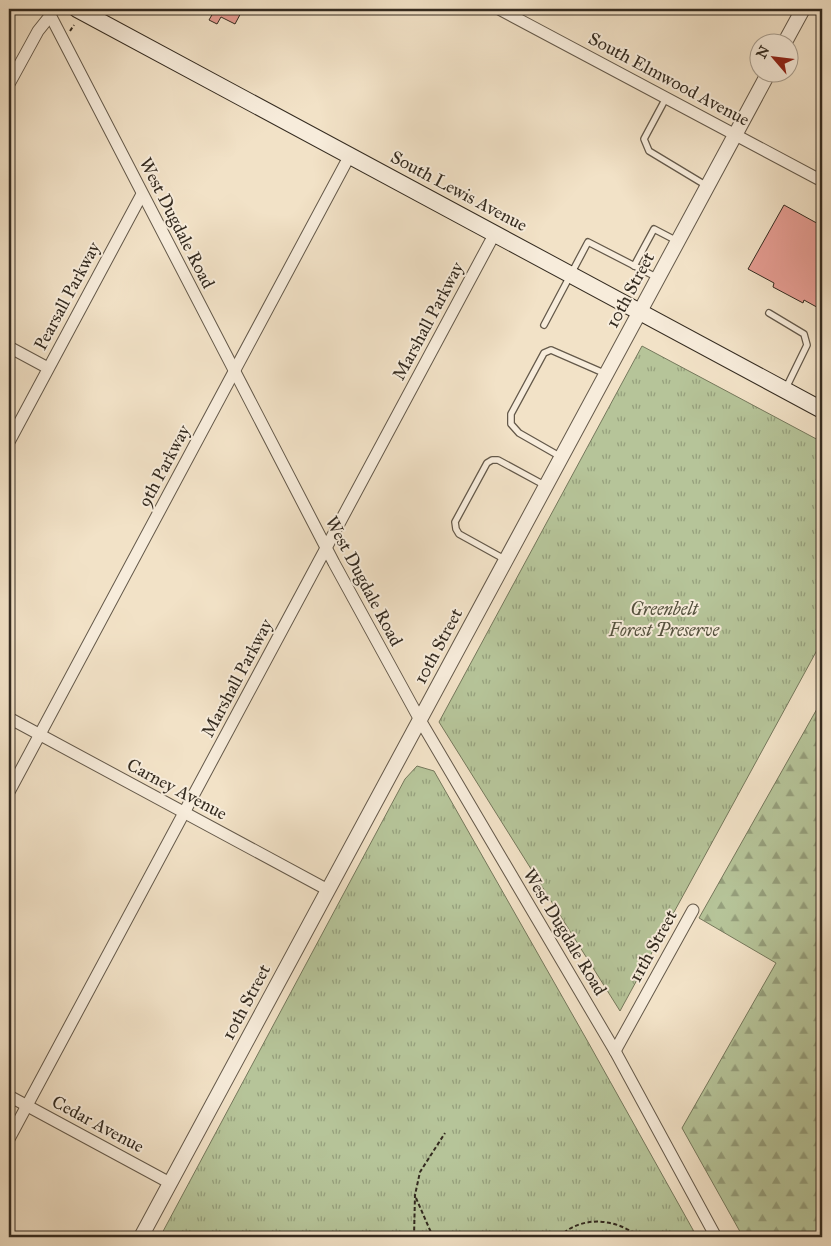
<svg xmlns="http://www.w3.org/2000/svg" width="831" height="1246" font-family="'IM FELL Great Primer',serif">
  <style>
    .forest { fill: url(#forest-firs); stroke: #75785c }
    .park { fill: url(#park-tufts); stroke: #75785c }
    .building { fill: #e69d93; stroke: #342b20 }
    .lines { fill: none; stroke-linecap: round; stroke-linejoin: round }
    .service-casing { stroke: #64594a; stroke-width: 8 }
    .minor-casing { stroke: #64594a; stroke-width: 13 }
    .tertiary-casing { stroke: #64594a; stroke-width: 16 }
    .secondary-casing { stroke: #342b20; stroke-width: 18 }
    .path { stroke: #342b20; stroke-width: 2; stroke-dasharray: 4 2.5; stroke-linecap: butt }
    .service { stroke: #f7ecdb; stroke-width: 5.5 }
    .minor { stroke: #f7ecdb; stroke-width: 11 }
    .tertiary { stroke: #f7ecdb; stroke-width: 14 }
    .secondary { stroke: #f7ecdb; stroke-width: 16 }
    .labels { text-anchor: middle; stroke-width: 4; stroke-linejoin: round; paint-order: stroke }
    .street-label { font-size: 18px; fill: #342b20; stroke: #f7ecdb }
    .park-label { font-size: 18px; font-style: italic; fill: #54513e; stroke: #f7ecdb }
  </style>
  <defs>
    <pattern id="forest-firs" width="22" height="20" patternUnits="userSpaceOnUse" patternTransform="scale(1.25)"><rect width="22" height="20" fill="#b6c499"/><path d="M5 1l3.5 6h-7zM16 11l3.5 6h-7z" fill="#959f7c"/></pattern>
    <pattern id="park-tufts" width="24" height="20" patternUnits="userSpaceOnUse" patternTransform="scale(1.25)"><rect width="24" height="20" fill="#b6c499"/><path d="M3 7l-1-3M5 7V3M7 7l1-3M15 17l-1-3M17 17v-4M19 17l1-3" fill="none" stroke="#959f7c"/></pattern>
  </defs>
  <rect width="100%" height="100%" fill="#f2e2c7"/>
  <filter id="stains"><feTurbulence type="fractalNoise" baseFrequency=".004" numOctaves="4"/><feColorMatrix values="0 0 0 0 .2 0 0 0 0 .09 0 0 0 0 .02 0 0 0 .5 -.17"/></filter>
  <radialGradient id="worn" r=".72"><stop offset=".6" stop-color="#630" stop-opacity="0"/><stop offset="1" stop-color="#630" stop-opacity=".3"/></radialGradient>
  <polygon class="forest" points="822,700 822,1237 743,1237 682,1128 776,963 699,918"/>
  <g class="park">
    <polygon points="642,346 822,442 822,641 620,1011 439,722"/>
    <polygon points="417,766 434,771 588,1042 697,1237 160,1237 405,779"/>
  </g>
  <g class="building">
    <polygon points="204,9 243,9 235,24 221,17 217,24 209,20 213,13"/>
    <polygon points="784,205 822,226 822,310 804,300 803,303 773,287 774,283 748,269"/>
  </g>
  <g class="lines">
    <defs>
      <g id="service">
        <polyline points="666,98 644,139 649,151 707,186"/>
        <polyline points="634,266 654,229 677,241"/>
        <polyline points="769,313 804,334 807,345 786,388"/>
        <polyline points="544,325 588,242 658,278"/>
        <polyline points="561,457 519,433 511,424 511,414 544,353 551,350 606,374"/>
        <polyline points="506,560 459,534 456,529 455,522 487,463 492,460 498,460 546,486"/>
      </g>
      <g id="minor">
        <polyline points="47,9 334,563 420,720 615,1051 716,1237"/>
        <polyline points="499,9 822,181"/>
        <polyline points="9,84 38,31 50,16"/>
        <polyline points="9,347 48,368"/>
        <polyline points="9,442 142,194"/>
        <polyline points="9,718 328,890"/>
        <polyline points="9,792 350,155"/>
        <polyline points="615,1051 693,910"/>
        <polyline points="9,1096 170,1183"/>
        <polyline points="9,1139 495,233"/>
      </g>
      <g id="tertiary">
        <polyline points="785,42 803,9"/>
        <polyline points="141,1237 769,72"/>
      </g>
      <polyline id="secondary" points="77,9 822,410"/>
    </defs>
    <use href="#service" class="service-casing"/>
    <use href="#minor" class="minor-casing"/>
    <use href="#tertiary" class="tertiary-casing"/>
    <use href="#secondary" class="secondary-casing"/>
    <g class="path">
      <polyline points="70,31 74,25"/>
      <polyline points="416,1198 433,1237"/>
      <polyline points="414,1237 415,1195 420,1172 445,1133"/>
      <path d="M559 1237C581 1215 616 1218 639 1237"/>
    </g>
    <use href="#service" class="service"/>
    <use href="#minor" class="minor"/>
    <use href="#tertiary" class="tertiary"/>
    <use href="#secondary" class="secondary"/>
  </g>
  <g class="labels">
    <g class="street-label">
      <text transform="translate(669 79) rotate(28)" y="6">South Elmwood Avenue</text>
      <text transform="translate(459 191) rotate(28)" y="6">South Lewis Avenue</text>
      <text transform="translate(177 223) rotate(63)" y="6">West Dugdale Road</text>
      <text transform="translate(630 290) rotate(-62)" y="6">10th Street</text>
      <text transform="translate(67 296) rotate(-62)" y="6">Pearsall Parkway</text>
      <text transform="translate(428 321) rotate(-62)" y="6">Marshall Parkway</text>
      <text transform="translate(164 466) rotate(-62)" y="6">9th Parkway</text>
      <text transform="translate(364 581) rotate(62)" y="6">West Dugdale Road</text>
      <text transform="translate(438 646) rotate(-62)" y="6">10th Street</text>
      <text transform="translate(237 678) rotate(-62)" y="6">Marshall Parkway</text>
      <text transform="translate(177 789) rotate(28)" y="6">Carney Avenue</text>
      <text transform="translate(565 932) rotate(59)" y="6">West Dugdale Road</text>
      <text transform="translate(653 946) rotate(-61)" y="6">11th Street</text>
      <text transform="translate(246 1002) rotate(-62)" y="6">10th Street</text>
      <text transform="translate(98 1124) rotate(28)" y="6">Cedar Avenue</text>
    </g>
    <g class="park-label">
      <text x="664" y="615">Greenbelt<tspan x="664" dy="21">Forest Preserve</tspan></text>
    </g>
  </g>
  <rect width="831" height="1246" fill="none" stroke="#f2e2c7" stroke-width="30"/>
  <rect x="10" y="10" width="811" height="1226" fill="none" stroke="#342b20" stroke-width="2.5"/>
  <rect x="15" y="15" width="801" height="1216" fill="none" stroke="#342b20"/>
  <g transform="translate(774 58) rotate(298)"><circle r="24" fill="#f7ecdb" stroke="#a99f90"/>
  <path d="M0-4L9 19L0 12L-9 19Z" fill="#8f2418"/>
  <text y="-8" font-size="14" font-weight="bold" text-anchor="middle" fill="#342b20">N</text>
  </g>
  <rect width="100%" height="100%" filter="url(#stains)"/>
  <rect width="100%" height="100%" fill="url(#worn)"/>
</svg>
